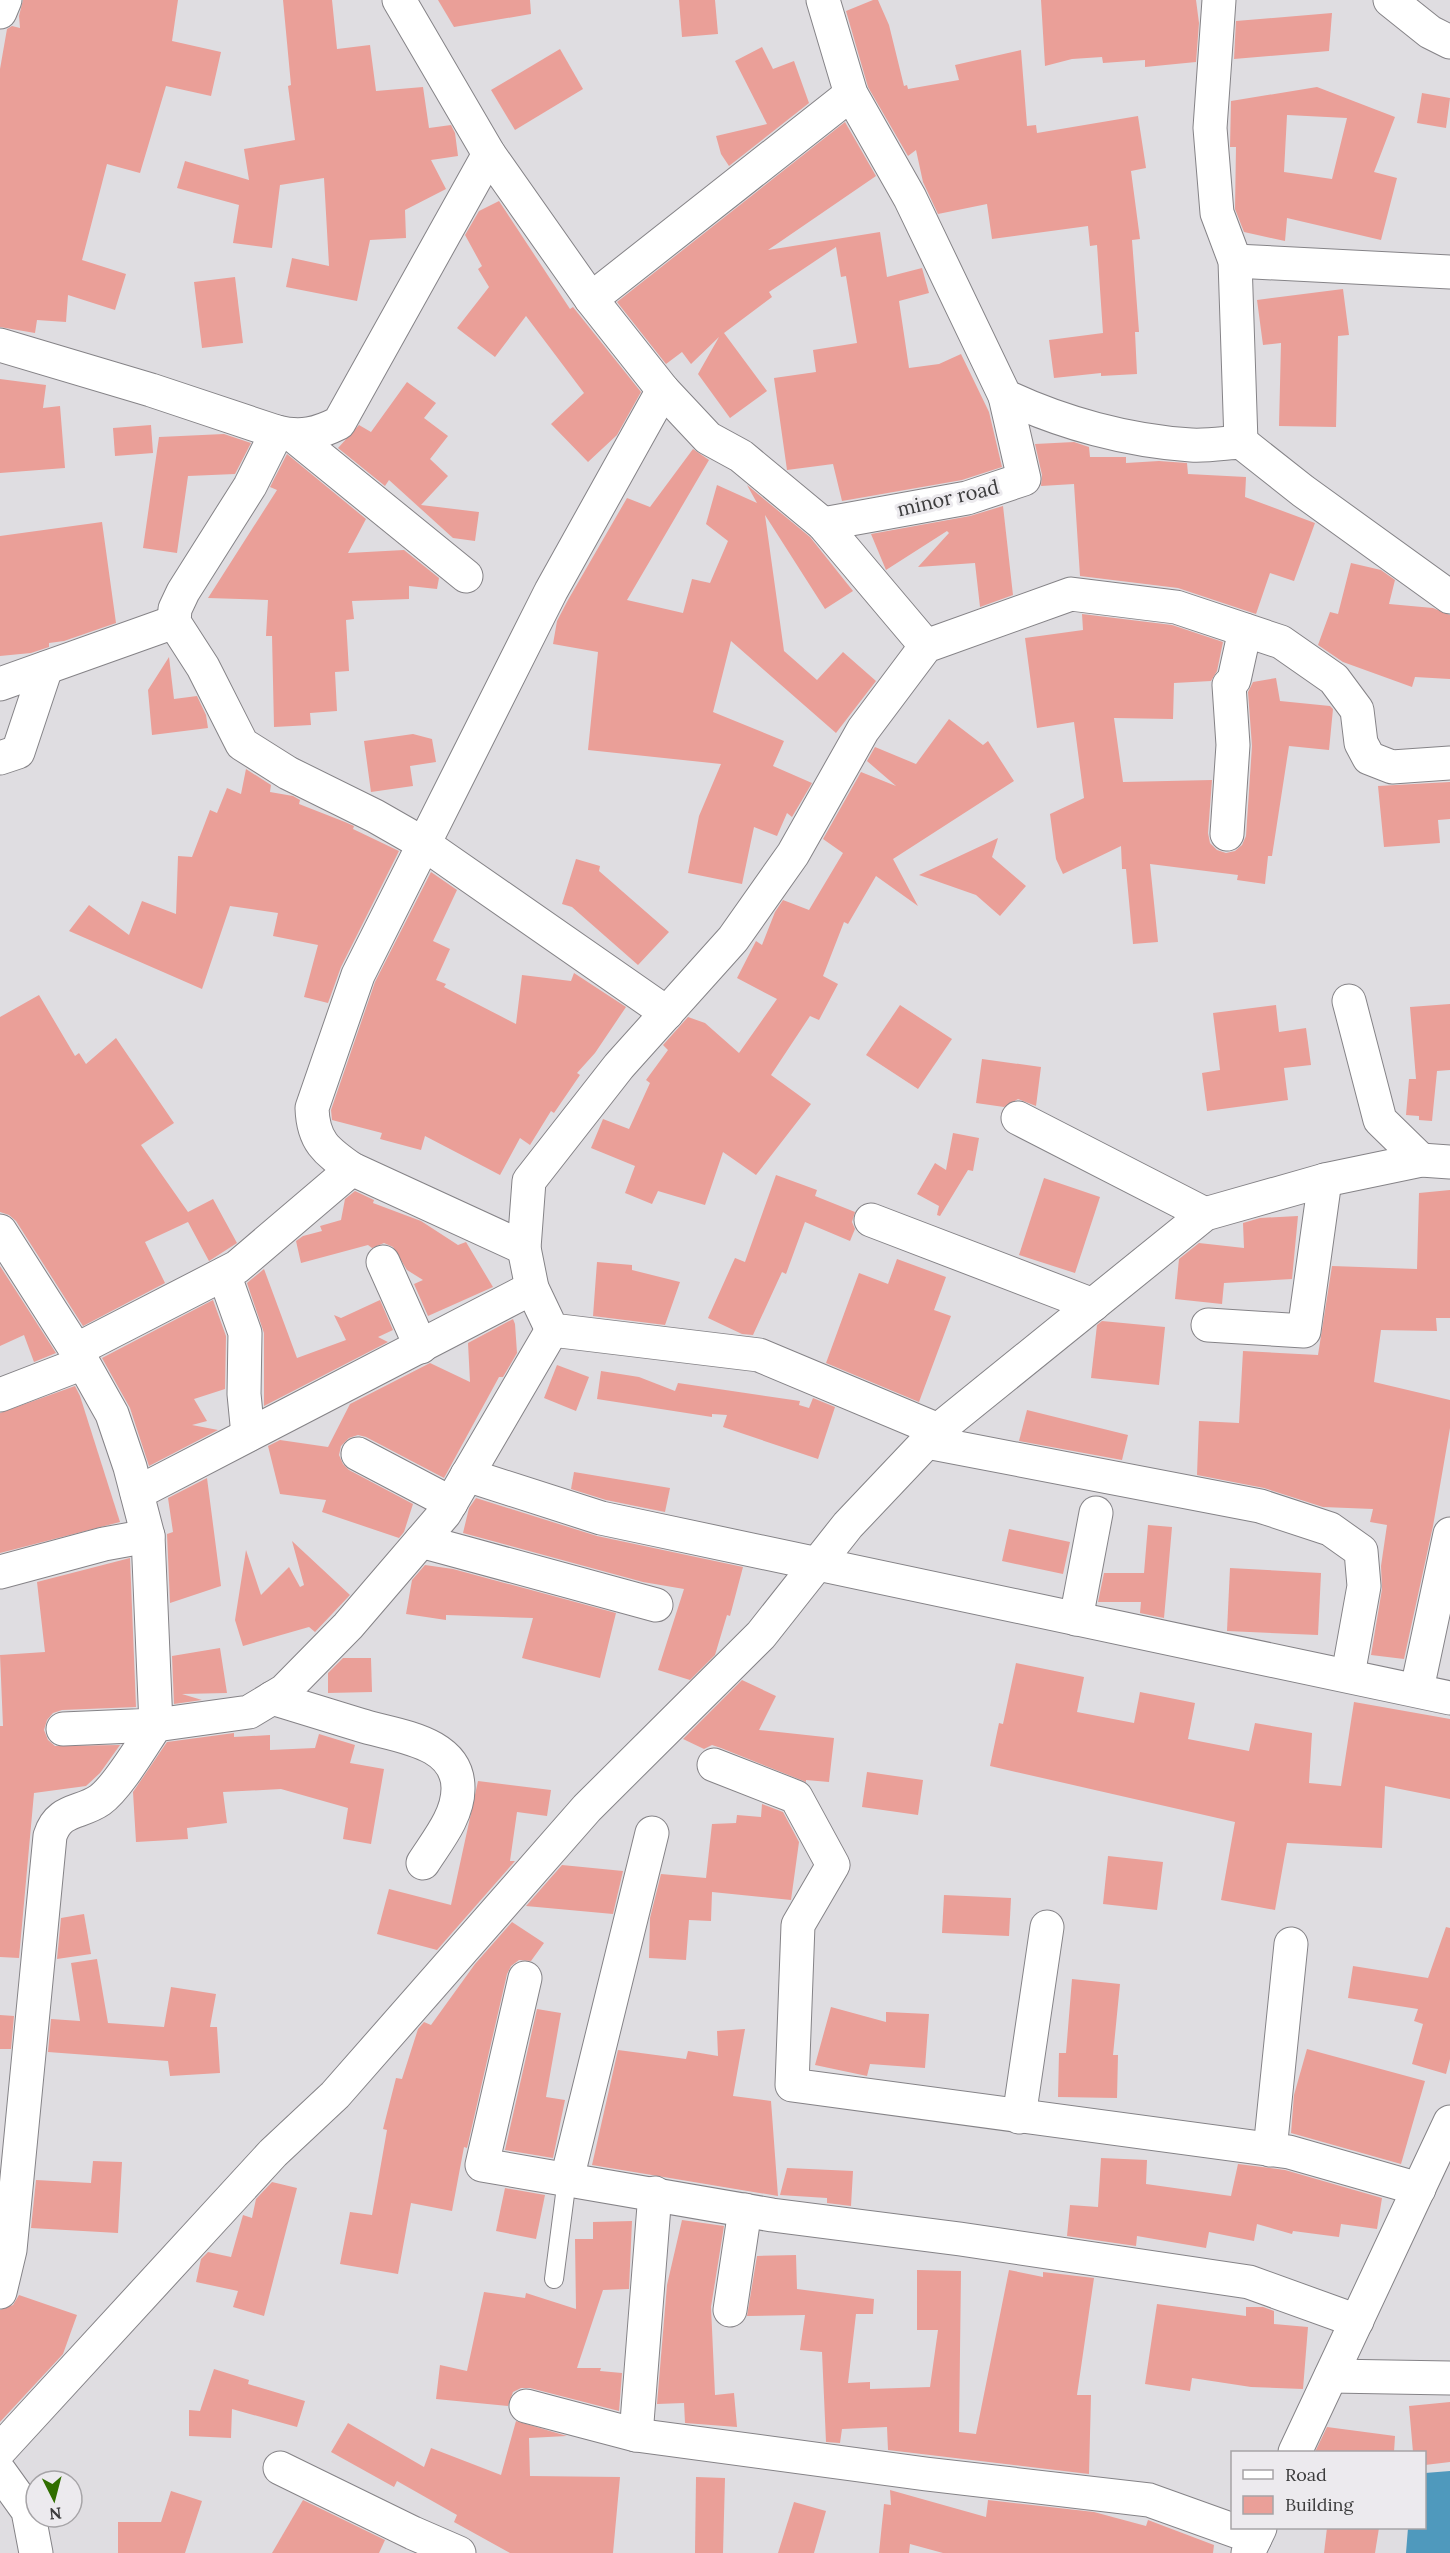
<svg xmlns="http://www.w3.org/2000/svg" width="1450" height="2553" font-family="Lora,serif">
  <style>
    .water { fill: #4f99bd }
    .building { fill: #ea9f98; fill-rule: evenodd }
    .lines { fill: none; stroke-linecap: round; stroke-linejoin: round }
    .lane-casing { stroke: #858387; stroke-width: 20 }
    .street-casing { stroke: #858387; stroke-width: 35 }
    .secondary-casing { stroke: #858387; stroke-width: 35 }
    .lane { stroke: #fff; stroke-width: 18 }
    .street { stroke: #fff; stroke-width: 33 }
    .secondary { stroke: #fff; stroke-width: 33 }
    .labels { text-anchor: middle; stroke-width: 6; stroke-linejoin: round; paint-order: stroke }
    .street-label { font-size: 20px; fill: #3c3c3d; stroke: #eceaee }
  </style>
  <rect width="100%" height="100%" fill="#dfdde1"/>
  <polygon class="water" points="1450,2471 1450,2553 1406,2553 1408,2528 1424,2528 1425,2473"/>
  <g class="building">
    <polygon points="23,0 178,0 172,41 221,52 211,96 166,86 140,173 107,164 82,260 126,274 115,310 68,295 66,322 37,320 35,333 0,327 0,69 7,29 12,26 20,28 19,16"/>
    <polygon points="283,0 332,0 337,49 370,45 376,91 423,87 429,128 451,125 455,133 458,156 431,160 446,189 405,210 406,238 370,240 357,301 286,287 292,258 329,266 324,178 280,185 272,248 233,243 239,205 177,188 185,161 249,180 244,149 295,140 288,86 291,85"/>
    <polygon points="438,0 530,0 531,14 454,27"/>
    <polygon points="679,0 715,0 718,34 682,37"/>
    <polygon points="873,0 878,0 889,25 904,86 907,85 908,89 959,80 955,65 1021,50 1027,126 1036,125 1037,133 1138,116 1146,168 1131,171 1140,239 1132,240 1139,332 1135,332 1137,374 1101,376 1101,373 1054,378 1049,340 1103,333 1097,245 1090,246 1088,226 992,239 987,204 938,214 923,182 916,150 908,156 868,87 846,11"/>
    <polygon points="1041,0 1196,0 1199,23 1196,62 1145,67 1145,60 1103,63 1102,57 1072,59 1045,66"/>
    <polygon points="1332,13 1329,51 1234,59 1236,21"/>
    <polygon points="762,47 773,69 794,61 809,103 729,166 721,154 716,136 767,124 735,61"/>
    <polygon points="560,49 583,89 515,130 491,90"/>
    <path d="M1317 87 1395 117 1374 172 1397 178 1381 240 1287 218 1285 241 1244 232 1235 209 1236 147H1230L1231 101ZM1287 115 1347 118 1332 179 1284 172Z"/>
    <polygon points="1422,93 1450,98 1446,128 1417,123"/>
    <polygon points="845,122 876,176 768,250 880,232 887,277 922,268 929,293 899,301 909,368 939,364 961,354 989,412 1002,467 962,480 842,501 833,464 787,470 774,378 816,372 813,350 857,343 846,276 841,277 836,247 769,292 772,297 724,333 767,391 730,418 698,374 719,337 691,364 682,352 666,364 617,302"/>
    <polygon points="499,201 570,309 573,307 641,392 617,435 588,462 551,424 584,393 526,316 495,357 457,328 489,287 478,269 482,266 465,235 479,211"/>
    <polygon points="235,277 243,343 202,348 194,282"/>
    <polygon points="1343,289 1349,335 1338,336 1336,427 1279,426 1281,343 1263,345 1257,300"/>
    <polygon points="0,379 46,385 43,408 60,406 65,468 0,473"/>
    <polygon points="407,382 436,403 424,418 448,436 430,459 448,476 421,505 479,512 475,541 453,538 389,480 385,486 338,448 359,425 371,432"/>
    <polygon points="151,425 153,453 115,456 113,428"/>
    <polygon points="224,434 251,443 235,474 188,476 177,553 143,548 159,437"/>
    <polygon points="1074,442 1089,447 1090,457 1126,457 1126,463 1159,461 1187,463 1188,474 1246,477 1245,497 1315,523 1294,581 1270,573 1256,614 1178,588 1080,576 1074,484 1041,486 1042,475 1035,444"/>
    <polygon points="693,449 709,460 627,600 683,613 692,579 710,583 728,541 706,524 717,485 757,503 747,485 810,537 853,591 825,609 765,515 784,651 817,680 843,652 876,681 836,733 731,641 713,712 784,741 773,766 812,783 792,817 787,813 777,836 754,827 742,884 688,873 699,816 721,764 588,750 598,652 553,644 557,621 568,600 627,498 650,507"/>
    <polygon points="287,454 366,519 348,553 404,550 439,578 437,589 409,586 409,599 352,601 354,619 346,620 349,671 335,672 337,711 310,713 311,725 274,727 272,636 266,636 268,600 208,598 277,490 270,487"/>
    <polygon points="1003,506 1013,595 980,607 975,563 918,567 949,533 947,531 886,570 871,534 970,516"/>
    <polygon points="102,522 116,623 64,641 49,643 49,647 31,653 0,656 0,536"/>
    <polygon points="1351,563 1381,570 1395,580 1389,604 1433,608 1450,615 1450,679 1415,677 1412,687 1343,662 1318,645 1330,612 1338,614"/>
    <polygon points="1082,614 1172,625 1223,642 1217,671 1211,681 1174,683 1173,719 1114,718 1123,782 1212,780 1208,833 1210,843 1217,850 1226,853 1235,851 1242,845 1246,836 1252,746 1248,692 1253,682 1276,678 1280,701 1330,706 1333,709 1329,750 1289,746 1272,856 1268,856 1265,884 1237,880 1238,875 1150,864 1158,942 1133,944 1126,869 1122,869 1121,846 1063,874 1056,859 1050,814 1084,798 1074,722 1037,728 1025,638 1083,630"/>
    <polygon points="169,657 174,699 197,696 206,715 208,728 152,735 148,690"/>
    <polygon points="949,719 983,745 988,741 1014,781 893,859 918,906 876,876 848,924 844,922 823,976 838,984 819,1020 810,1016 771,1075 811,1104 756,1175 723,1152 705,1205 658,1191 652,1204 625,1193 635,1166 591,1148 603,1119 629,1129 650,1083 646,1080 668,1050 663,1045 688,1017 705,1023 739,1053 777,999 737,978 756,941 762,945 775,912 783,900 809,910 843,853 823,839 861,772 896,786 867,761 875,747 916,764"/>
    <polygon points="413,734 432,739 436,762 410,766 413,786 371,792 364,741"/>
    <polygon points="246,769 271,785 270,792 293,796 300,800 299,804 345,822 354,826 353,829 399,851 341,967 328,1003 304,997 318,945 273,936 278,913 230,906 202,989 69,931 89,905 129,935 142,901 176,914 178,856 192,857 210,810 217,813 227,788 241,794"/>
    <polygon points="1450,782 1450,819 1438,820 1440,843 1384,847 1378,786"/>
    <polygon points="998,838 992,857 1026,886 1000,916 976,895 919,875"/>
    <polygon points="576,859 600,866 599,871 669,932 638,965 572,907 562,904"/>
    <polygon points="431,872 457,890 433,941 450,949 436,980 446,984 444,987 516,1024 522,975 571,981 574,973 626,1007 595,1053 577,1073 580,1075 554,1113 551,1111 530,1145 520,1138 500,1175 425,1136 421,1150 380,1139 382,1133 332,1120 331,1110 375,982"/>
    <polygon points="39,995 75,1056 79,1053 86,1064 116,1038 174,1123 141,1145 188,1212 213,1199 237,1243 209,1261 188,1222 145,1242 165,1283 83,1326 16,1221 9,1215 0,1212 0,1017"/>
    <polygon points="1450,1004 1450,1070 1437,1071 1432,1121 1419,1120 1419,1116 1406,1115 1409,1079 1416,1079 1410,1007"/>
    <polygon points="900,1005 952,1039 918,1089 866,1055"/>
    <polygon points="1276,1005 1279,1032 1306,1028 1311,1065 1284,1068 1288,1100 1207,1111 1202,1073 1220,1070 1213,1013"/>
    <polygon points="982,1059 1041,1067 1036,1106 1018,1099 1004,1107 976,1103"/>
    <polygon points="953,1133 979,1138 973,1171 968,1170 940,1216 937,1215 939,1206 917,1194 935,1163 946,1170"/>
    <polygon points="776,1175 817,1190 815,1196 855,1212 852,1222 855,1229 850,1241 805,1222 786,1274 782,1272 753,1335 742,1334 708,1318 735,1258 745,1262"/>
    <polygon points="1044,1178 1100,1197 1075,1273 1019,1255"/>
    <polygon points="1450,1190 1450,1318 1436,1318 1437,1331 1381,1330 1374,1382 1450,1400 1450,1428 1433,1526 1404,1659 1371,1655 1382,1589 1381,1566 1387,1525 1370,1522 1373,1509 1323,1507 1264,1488 1197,1475 1199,1421 1239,1423 1243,1351 1318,1355 1332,1266 1417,1269 1419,1193"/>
    <polygon points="355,1191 374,1200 373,1203 421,1221 458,1245 466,1242 493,1287 428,1316 414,1284 423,1280 407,1270 393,1247 384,1243 372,1248 368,1245 301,1263 296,1241 303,1236 322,1231 320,1226 341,1220 345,1199"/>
    <polygon points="1298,1216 1292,1279 1224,1283 1222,1304 1175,1299 1179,1259 1199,1243 1244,1248 1243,1223 1260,1218"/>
    <polygon points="897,1259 946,1277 934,1310 951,1316 919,1402 826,1363 859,1273 888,1284"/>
    <polygon points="597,1262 632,1265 632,1270 680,1282 665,1325 593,1316"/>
    <polygon points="0,1266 56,1353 34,1362 24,1335 0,1346"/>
    <polygon points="264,1269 297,1358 346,1340 334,1315 341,1318 380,1300 393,1330 378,1337 388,1342 264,1406 264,1333 247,1283"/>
    <polygon points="213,1300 226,1336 225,1389 194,1399 207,1421 192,1425 218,1430 149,1466 130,1408 102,1358"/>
    <polygon points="513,1319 515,1324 517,1353 503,1377 499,1377 444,1478 366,1437 358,1435 349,1438 341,1446 339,1455 343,1464 349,1470 413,1504 404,1532 399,1538 322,1512 326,1500 280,1494 268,1446 280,1440 328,1447 350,1404 430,1363 470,1382 468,1343"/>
    <polygon points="1102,1321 1165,1327 1159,1385 1091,1378 1097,1325"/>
    <polygon points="557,1365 589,1377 576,1411 544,1398"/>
    <polygon points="601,1371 639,1377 675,1391 678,1383 800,1401 799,1405 809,1408 813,1398 835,1407 818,1459 723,1427 727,1415 712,1414 712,1417 597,1399"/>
    <polygon points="75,1386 80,1396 120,1522 0,1553 0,1413"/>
    <polygon points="1027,1410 1128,1435 1122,1460 1019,1441"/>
    <polygon points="574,1472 670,1488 665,1512 606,1500 571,1489"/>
    <polygon points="207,1478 221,1586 170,1603 167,1534 173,1532 168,1498"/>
    <polygon points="476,1498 597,1536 743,1567 730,1616 727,1615 715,1655 690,1680 658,1670 684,1589 643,1582 463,1533 469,1508"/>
    <polygon points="1148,1525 1172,1527 1164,1618 1140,1613 1141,1602 1098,1602 1104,1573 1144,1573"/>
    <polygon points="1009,1529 1070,1542 1063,1574 1002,1561"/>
    <polygon points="292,1541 350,1595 315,1632 309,1627 243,1646 235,1620 246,1550 261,1595 289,1567 300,1587 304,1585"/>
    <polygon points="130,1558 136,1707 62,1710 53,1713 47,1720 44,1730 48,1740 55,1746 120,1745 100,1773 86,1786 34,1793 19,1958 0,1957 0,1726 3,1726 0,1655 45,1652 37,1582"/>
    <polygon points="425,1565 453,1569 616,1613 600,1678 522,1658 533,1618 446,1615 446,1620 406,1614 412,1580"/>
    <polygon points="1230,1568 1321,1573 1318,1635 1227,1631"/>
    <polygon points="220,1648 227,1693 182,1694 202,1700 174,1704 172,1656"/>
    <polygon points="343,1658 371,1658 372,1692 328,1693 328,1673"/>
    <polygon points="1016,1663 1084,1677 1077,1712 1134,1723 1140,1692 1195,1703 1188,1739 1249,1751 1255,1723 1312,1733 1309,1783 1341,1786 1354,1702 1450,1719 1450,1799 1385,1786 1382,1848 1287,1843 1275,1910 1221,1900 1235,1822 990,1766 999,1723 1003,1724"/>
    <polygon points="742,1680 776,1696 759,1730 834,1738 829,1782 806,1780 806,1782 721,1748 712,1745 704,1749 683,1739"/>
    <polygon points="234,1733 234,1737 270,1735 270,1750 315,1748 319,1734 355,1745 350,1763 384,1769 371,1844 343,1839 348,1808 281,1789 223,1792 227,1823 187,1828 188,1839 136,1842 133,1792 167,1742"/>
    <polygon points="867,1772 923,1780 918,1815 862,1807"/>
    <polygon points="478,1781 551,1790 547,1816 517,1812 510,1861 515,1861 437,1950 377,1934 389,1889 451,1905"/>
    <polygon points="762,1804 783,1812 799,1842 791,1900 712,1892 711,1921 689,1920 686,1960 649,1958 650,1918 661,1874 706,1878 712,1824 736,1823 737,1815 761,1817"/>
    <polygon points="1108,1856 1163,1862 1157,1910 1103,1904"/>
    <polygon points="562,1865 623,1871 613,1914 526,1906"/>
    <polygon points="944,1895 1011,1898 1009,1936 942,1933"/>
    <polygon points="84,1914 91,1954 57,1959 61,1918"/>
    <polygon points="512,1922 544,1943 531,1961 519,1960 511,1966 507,1974 467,2148 464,2147 452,2211 411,2203 398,2274 340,2264 350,2212 372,2215 387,2130 383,2129 396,2078 402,2079 418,2029 424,2022 431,2025 475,1964"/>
    <polygon points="1446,1927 1450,1928 1450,2059 1446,2074 1412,2064 1423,2024 1414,2021 1418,2009 1348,1998 1353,1966 1428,1978"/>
    <polygon points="97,1959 108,2023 164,2027 171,1987 216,1994 210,2027 217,2027 220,2073 170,2076 168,2061 48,2052 51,2019 80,2021 71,1963"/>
    <polygon points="1072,1979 1120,1984 1113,2055 1118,2055 1117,2098 1058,2097 1059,2053 1066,2053"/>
    <polygon points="831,2007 886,2022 886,2012 929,2014 925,2068 870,2064 867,2076 815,2065"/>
    <polygon points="537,2009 561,2013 546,2097 565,2100 553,2158 505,2150"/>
    <polygon points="0,2015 14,2016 11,2049 0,2049"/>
    <polygon points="745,2029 733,2096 771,2101 778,2196 592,2165 618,2050 686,2059 688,2051 718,2056 717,2031"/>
    <polygon points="1307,2049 1425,2081 1401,2164 1291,2133 1294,2095"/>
    <polygon points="1101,2158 1147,2160 1146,2184 1231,2196 1238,2164 1285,2170 1382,2198 1377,2229 1341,2224 1339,2237 1293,2231 1292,2234 1257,2224 1254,2241 1209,2232 1206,2248 1137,2236 1136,2246 1067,2236 1070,2205 1098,2207"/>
    <polygon points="93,2161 122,2162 118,2233 31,2228 36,2180 91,2183"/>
    <polygon points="787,2168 853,2171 851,2206 827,2203 827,2198 780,2195"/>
    <polygon points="272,2182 297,2188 264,2316 233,2307 238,2291 196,2282 201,2259 208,2252 231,2257 243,2215 252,2218 256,2199"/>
    <polygon points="505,2188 545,2195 536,2239 496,2231"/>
    <polygon points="682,2220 724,2226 711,2307 715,2395 734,2393 737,2427 685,2423 684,2403 657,2404 667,2285"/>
    <polygon points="632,2221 629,2289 603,2290 577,2368 601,2368 600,2371 622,2373 619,2411 530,2388 521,2388 513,2392 508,2406 436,2399 440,2365 467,2371 484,2292 525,2298 526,2293 576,2309 575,2239 593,2239 593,2222"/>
    <polygon points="796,2255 797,2289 874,2299 873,2314 856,2314 848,2383 870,2382 870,2389 930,2387 938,2330 917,2330 917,2270 961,2271 959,2432 976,2434 1009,2270 1043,2277 1043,2272 1094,2278 1077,2395 1091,2395 1089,2474 888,2450 887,2427 842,2429 840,2443 826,2442 822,2352 800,2350 805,2315 747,2316 757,2256"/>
    <polygon points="19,2295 77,2315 63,2354 0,2422 0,2310 13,2305"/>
    <polygon points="1157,2304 1246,2316 1246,2307 1263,2307 1274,2311 1274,2324 1308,2327 1303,2389 1251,2387 1192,2378 1190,2391 1145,2384"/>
    <polygon points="214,2369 249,2380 248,2384 305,2401 297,2427 232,2409 231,2438 189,2436 189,2410 200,2411"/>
    <polygon points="1450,2402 1450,2462 1425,2465 1425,2452 1413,2452 1409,2406"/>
    <polygon points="516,2421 567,2436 529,2438 530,2476 620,2477 613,2553 510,2553 454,2522 457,2515 397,2481 394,2487 331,2452 348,2423 424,2467 431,2448 501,2475"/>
    <polygon points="1327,2427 1395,2436 1394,2452 1315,2452"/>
    <polygon points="696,2477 725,2478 723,2553 695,2553"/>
    <polygon points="890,2490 986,2517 988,2500 1094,2512 1146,2526 1148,2520 1214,2545 1213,2553 943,2553 910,2544 909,2553 879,2553 884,2504 891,2505"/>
    <polygon points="171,2491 202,2501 185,2553 118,2553 118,2522 161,2522"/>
    <polygon points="303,2500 385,2540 379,2553 272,2553"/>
    <polygon points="794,2502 826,2511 814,2553 778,2553"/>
    <polygon points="1327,2528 1379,2528 1375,2553 1324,2553"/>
  </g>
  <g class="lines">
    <defs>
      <polyline id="lane" points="554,2279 567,2179"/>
      <g id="street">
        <polyline points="399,0 489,154 591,299 663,390 708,438 741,456 823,524 926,646"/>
        <path d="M823 0 851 94 910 198 1005 396C1062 423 1128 441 1191 445 1207 446 1225 443 1241 442L1303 491 1450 597"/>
        <polyline points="1219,0 1210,128 1217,213 1235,261 1241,442"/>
        <polyline points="0,12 5,0"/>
        <polyline points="1235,261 1450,272"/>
        <polyline points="591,299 851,94"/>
        <path d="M0 345 151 390 277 432C301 438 317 434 339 423L489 154"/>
        <polyline points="277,432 250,486 183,592 175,609 174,622 203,667 242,744 288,773 375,816 424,844 667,1013"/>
        <polyline points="295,437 466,576"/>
        <polyline points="823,524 967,498 1024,479 1005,396"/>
        <polyline points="0,684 174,622"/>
        <polyline points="0,758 18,752 46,668"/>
        <polyline points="1227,834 1233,745 1229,685 1234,680 1245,630"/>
        <polyline points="1349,1001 1380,1120 1421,1160"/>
        <polyline points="1018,1118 1205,1214"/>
        <polyline points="871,1220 1093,1305"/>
        <polyline points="0,1231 76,1350 112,1414 130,1467 148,1536 156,1725 63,1729"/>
        <path d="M524 1248 352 1169C326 1151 313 1141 312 1108L358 975 551 591 663 390"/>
        <polyline points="383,1262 421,1347"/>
        <polyline points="224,1274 245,1333 244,1394 248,1435"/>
        <polyline points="1208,1325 1304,1331 1325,1180"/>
        <polyline points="76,1350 237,1267 352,1169"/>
        <polyline points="0,1395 83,1363"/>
        <polyline points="938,1430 759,1355 552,1330 532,1288 524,1248 529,1181 619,1066 733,939 793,854 863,730 926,646 1071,594 1176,607 1281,642 1334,679 1357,710 1361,743 1369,758 1392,767 1450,763"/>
        <polyline points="927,1442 1260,1506 1330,1529 1361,1551 1364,1586 1348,1675"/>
        <polyline points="358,1454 451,1503"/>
        <polyline points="467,1475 601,1518 1450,1698"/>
        <polyline points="137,1493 532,1288"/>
        <polyline points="421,1541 656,1605"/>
        <polyline points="0,1572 104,1544 148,1536"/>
        <polyline points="1076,1619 1096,1513"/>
        <polyline points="1417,1689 1450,1534"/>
        <path d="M272 1698C301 1707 330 1716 360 1725 394 1736 459 1740 458 1789 458 1816 437 1841 423 1863"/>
        <polyline points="714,1765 796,1797 833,1865 798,1925 792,2085 1289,2152 1419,2189"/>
        <polyline points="525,1978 482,2165 772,2215 960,2239 1249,2282 1357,2321"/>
        <polyline points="1019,2117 1047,1927"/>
        <polyline points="1270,2150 1291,1944"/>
        <polyline points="567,2179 652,1833"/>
        <path d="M0 2292 10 2250 50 1836C59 1808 80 1814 100 1800 118 1787 143 1744 156 1725L249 1712 284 1691 348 1626 445 1513 552 1330"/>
        <polyline points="730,2310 745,2210"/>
        <polyline points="1331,2376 1450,2378"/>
        <polyline points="526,2406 636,2435 655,2193"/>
        <polyline points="636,2435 926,2474 1149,2500 1255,2538"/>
        <polyline points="0,2450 273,2153 335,2095 587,1808 761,1635 848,1525 938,1430 1205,1214 1325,1180 1421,1160 1450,1162"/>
        <polyline points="280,2468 413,2533 459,2553"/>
        <polyline points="0,2472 28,2511 36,2553"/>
      </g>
      <g id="secondary">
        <polyline points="1390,0 1430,32 1450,42"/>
        <polyline points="1295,2452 1450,2122"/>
        <polyline points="1248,2553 1260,2528"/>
      </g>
    </defs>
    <use href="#lane" class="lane-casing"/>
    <use href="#street" class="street-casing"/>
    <use href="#secondary" class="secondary-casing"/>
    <use href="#lane" class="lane"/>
    <use href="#street" class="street"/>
    <use href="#secondary" class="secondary"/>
  </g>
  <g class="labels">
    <g class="street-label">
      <text transform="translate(948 498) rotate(-13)" y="7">minor road</text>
    </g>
  </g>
  <rect x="1231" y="2451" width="195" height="78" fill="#eceaee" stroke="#a6a4a7" stroke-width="1.5"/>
  <rect x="1243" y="2470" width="30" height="9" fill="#ffffff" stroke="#a6a4a7" stroke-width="1.5"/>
  <text x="1285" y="2481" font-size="18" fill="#3c3c3d">Road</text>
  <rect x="1243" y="2496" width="30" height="18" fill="#ea9f98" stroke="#a6a4a7" stroke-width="1.5"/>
  <text x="1285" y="2511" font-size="18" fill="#3c3c3d">Building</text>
  <g transform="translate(54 2499) rotate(174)"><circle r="28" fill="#eceaee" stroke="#a6a4a7" stroke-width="1.5"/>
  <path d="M0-4.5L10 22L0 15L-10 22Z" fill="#306e00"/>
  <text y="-9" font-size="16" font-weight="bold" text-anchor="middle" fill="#3c3c3d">N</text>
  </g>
</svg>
